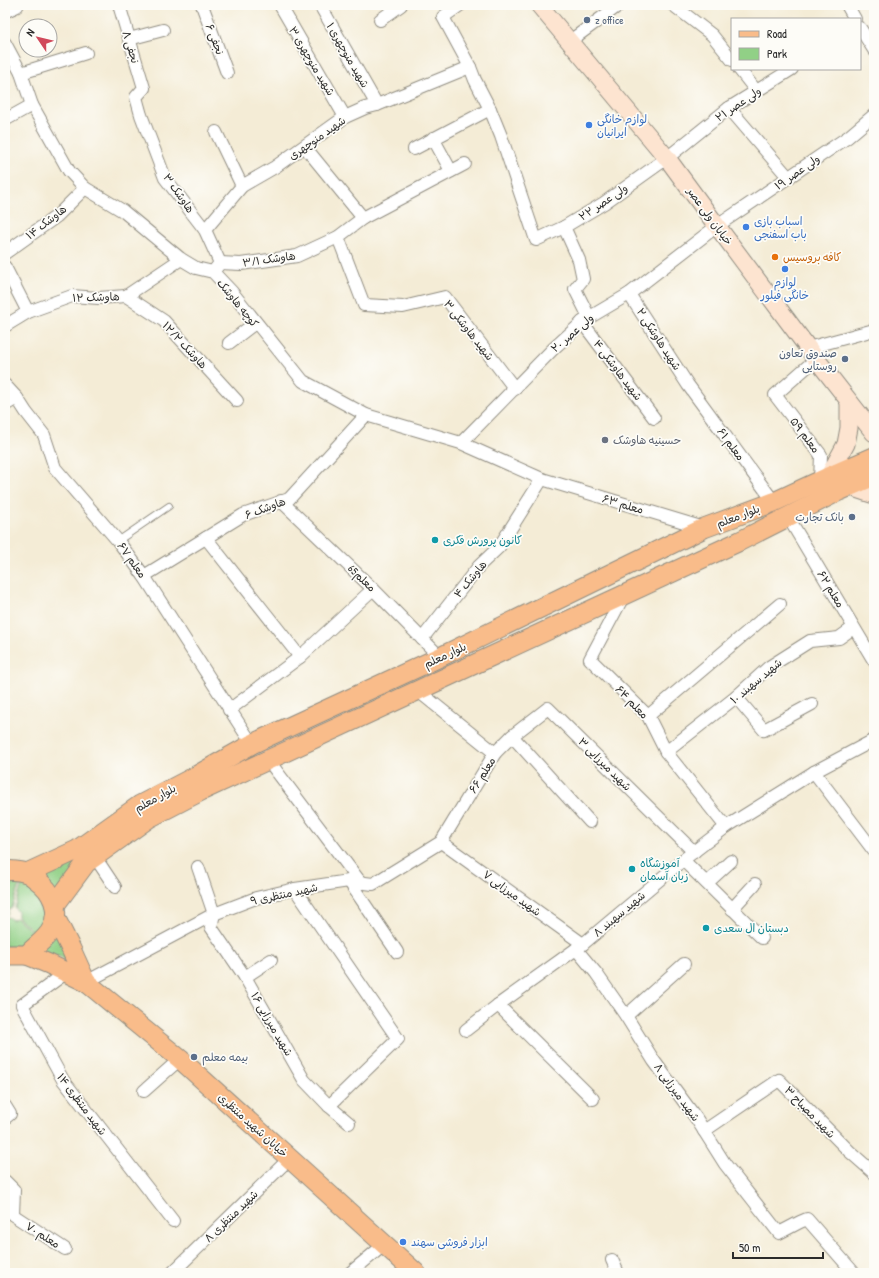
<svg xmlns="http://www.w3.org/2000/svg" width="879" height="1278" font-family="'Patrick Hand','Playpen Sans Arabic',sans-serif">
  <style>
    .green { fill: #91d086; stroke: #5e7e58 }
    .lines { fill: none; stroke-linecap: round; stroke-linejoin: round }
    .service-casing { stroke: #908c80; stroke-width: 8 }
    .minor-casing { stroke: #908c80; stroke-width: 14 }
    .tertiary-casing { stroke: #908c80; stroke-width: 17 }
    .secondary-casing { stroke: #908c80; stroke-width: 19 }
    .primary-casing { stroke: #908c80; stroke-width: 21 }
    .service { stroke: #fff; stroke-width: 6 }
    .minor { stroke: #fff; stroke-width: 12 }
    .tertiary { stroke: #fff; stroke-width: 15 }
    .secondary { stroke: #fde4d0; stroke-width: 17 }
    .primary { stroke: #f9bc8a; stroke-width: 19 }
    .service-dot { fill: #5c6f8a; stroke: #fdfcf7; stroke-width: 1.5 }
    .shop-dot { fill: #3f7fe0; stroke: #fdfcf7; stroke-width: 1.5 }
    .food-dot { fill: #e8710a; stroke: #fdfcf7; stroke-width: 1.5 }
    .worship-dot { fill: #6b7280; stroke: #fdfcf7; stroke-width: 1.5 }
    .culture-dot { fill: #0f9aa8; stroke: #fdfcf7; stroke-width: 1.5 }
    .labels { text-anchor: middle; stroke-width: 3.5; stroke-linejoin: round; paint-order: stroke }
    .service-label { font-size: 11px; fill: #4e5e75; stroke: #fdfcf7; text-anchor: start }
    .street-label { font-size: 11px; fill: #2b2b2b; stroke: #fdfcf7 }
    .shop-label { font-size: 11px; fill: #366cbe; stroke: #fdfcf7; text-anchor: start }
    .food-label { font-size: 11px; fill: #c56008; stroke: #fdfcf7; text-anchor: start }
    .worship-label { font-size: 11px; fill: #5b616d; stroke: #fdfcf7; text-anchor: start }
    .culture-label { font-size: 11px; fill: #0d838f; stroke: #fdfcf7; text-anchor: start }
  </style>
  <rect width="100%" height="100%" fill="#fdfcf7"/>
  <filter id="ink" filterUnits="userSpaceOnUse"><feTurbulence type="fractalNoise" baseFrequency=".025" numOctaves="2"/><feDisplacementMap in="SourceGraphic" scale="8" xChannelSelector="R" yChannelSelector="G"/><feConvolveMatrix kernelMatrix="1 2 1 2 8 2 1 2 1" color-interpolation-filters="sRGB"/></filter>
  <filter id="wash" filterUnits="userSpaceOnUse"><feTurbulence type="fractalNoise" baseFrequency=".012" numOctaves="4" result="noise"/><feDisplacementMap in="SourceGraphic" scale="16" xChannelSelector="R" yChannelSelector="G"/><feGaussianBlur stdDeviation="0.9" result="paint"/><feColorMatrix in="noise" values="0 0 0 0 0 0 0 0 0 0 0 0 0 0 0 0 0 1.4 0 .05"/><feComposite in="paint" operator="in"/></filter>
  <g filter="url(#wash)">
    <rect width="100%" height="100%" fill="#f4ecd6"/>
    <g class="green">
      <polygon points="77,851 86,862 55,903 34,877"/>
      <polygon points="22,876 12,908 8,910 8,914 5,915 5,878"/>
      <polygon points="24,876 50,895 42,939 18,917 18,912 15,908"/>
      <polygon points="8,917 12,920 17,918 41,940 36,945 5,947 5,918"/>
      <polygon points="53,930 87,975 61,957 29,950"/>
    </g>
  </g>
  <g filter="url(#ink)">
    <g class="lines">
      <defs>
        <polyline id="service" points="118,541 169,506"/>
        <g id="minor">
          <polyline points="119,5 144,88 136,97 141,115 165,178 205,230 220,263 213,272"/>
          <polyline points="202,5 227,73"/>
          <polyline points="280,5 345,117"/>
          <polyline points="320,5 377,105"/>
          <polyline points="460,5 443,17 470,67 475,80 490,109 501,136 536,240 564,227 604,203 667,158 729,108 792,69"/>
          <polyline points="673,5 712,35 732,60"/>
          <polyline points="847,5 855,19"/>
          <polyline points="380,20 401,5"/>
          <polyline points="860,28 874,50"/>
          <polyline points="129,39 163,30"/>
          <polyline points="570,41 619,5"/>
          <polyline points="5,43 21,73 32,105 69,171 85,188 123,211 181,259 196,268 213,272 232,292 303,381 366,415 461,443 542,479 704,528"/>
          <polyline points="739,69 757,92"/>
          <polyline points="21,73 86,53"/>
          <polyline points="729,108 789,178"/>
          <polyline points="5,120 32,105"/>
          <polyline points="216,132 242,186"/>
          <polyline points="433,138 451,171"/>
          <polyline points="414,149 490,109"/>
          <polyline points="363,218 465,164"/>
          <polyline points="564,227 579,260 583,279 575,289 589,317"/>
          <polyline points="205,230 242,186 275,167 345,117 365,108 377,105 470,67"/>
          <polyline points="338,237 364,305 403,307 445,297 515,389"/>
          <polyline points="5,253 57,216 85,188"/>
          <polyline points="220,263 241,264 297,256 338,237 363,218 305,147"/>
          <polyline points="5,267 28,312"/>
          <polyline points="629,294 688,385 774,502"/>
          <polyline points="126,296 164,321 237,401"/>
          <polyline points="582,322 654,418"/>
          <polyline points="5,326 28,312 72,296 98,298 126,296 181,259"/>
          <polyline points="229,343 255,323"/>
          <polyline points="808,348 874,330"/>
          <polyline points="817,360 808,366 775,395 821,455 820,481"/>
          <polyline points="5,385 17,398 26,412 44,435 55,468 118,541 144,576 252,744"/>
          <polyline points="5,405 17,398"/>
          <polyline points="461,443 554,348 585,320 629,294 717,226 848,137 874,115"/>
          <polyline points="281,501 373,589 440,657"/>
          <polyline points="788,517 874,661"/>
          <polyline points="206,538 300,657"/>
          <polyline points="144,576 243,515 289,499 366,415"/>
          <polyline points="624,595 590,659 648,716 666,752 726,827"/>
          <polyline points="422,639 479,566 499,547 542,479"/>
          <polyline points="736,697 764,730 812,704"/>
          <polyline points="229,710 300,657 373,589"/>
          <polyline points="648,716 780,604"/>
          <polyline points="512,736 548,708 694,852"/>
          <polyline points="666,752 736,697 769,667 810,641 839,638 853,628"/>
          <polyline points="495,753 512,736 590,822"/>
          <polyline points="268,760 361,883"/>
          <polyline points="814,772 874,851"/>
          <polyline points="441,842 583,944"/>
          <polyline points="95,857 115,887"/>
          <polyline points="683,860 762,938"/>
          <polyline points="198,867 214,914 211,927 245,977 304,1080 329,1106 349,1123"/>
          <polyline points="349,881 397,952"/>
          <polyline points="707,883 731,861"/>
          <polyline points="295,889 398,1039 329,1106"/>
          <polyline points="732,909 755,884"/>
          <polyline points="576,949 596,973 626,1016 654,1061 696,1118 725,1164 779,1233 800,1222 807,1219 854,1273"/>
          <polyline points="67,972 22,1005 63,1080 173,1221"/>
          <polyline points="245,977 271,960"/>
          <polyline points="86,982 214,914 256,898 295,889 349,881 373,884 441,842 495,753 417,690"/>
          <polyline points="626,1016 684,964"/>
          <polyline points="466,1030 498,1005"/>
          <polyline points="144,1091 180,1059"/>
          <polyline points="593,1099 498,1005 583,944 683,860 726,827 814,772 874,740"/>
          <polyline points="5,1106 10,1114 5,1118"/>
          <polyline points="704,1131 779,1080 849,1151 874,1173"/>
          <polyline points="5,1181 14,1190 13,1215 65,1249"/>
          <polyline points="612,1260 618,1273"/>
          <polyline points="172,1273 290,1158"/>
          <polyline points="350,1273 385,1244"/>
        </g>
        <polyline id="tertiary" points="5,10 16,5"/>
        <g id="secondary">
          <polyline points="539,5 667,158 717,226 817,360 874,433"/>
          <polyline points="828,477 846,444 849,428 849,402"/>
          <polyline points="850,487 874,495"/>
        </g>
        <g id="primary">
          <path d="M5 871C11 870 21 871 27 873 30 874 34 878 37 880 52 891 61 910 52 928 47 939 35 946 27 955H5"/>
          <polyline points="27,873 77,850 140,805 194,777 252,744 440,657 704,528 774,502 828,477 874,457"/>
          <polyline points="55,905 86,863 149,818 201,791 740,541 839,491 874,476"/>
          <polyline points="27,955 49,964 86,982 71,949 55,917"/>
          <polyline points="86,982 180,1059 416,1273"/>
        </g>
      </defs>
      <use href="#service" class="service-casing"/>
      <use href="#minor" class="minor-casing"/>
      <use href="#tertiary" class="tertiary-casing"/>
      <use href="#secondary" class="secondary-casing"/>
      <use href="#primary" class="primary-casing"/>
      <use href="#service" class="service"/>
      <use href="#minor" class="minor"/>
      <use href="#tertiary" class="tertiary"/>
      <use href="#secondary" class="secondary"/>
      <use href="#primary" class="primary"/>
    </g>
  </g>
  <g class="service-dot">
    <circle cx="587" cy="20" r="4"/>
    <circle cx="845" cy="359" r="4"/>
    <circle cx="852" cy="517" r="4"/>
    <circle cx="194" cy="1057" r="4"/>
  </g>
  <g class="shop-dot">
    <circle cx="589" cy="125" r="4"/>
    <circle cx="746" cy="227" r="4"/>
    <circle cx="785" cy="269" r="4"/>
    <circle cx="403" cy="1242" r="4"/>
  </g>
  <circle class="food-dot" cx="775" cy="257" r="4"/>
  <circle class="worship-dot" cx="605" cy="440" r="4"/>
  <g class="culture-dot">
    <circle cx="435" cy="540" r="4"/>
    <circle cx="632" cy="869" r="4"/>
    <circle cx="706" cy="928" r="4"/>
  </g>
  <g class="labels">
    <g class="service-label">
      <text x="595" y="24">z office</text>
      <text x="837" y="357" text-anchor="end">صندوق تعاون<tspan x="837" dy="13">روستایی</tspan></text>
      <text x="844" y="521" text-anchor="end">بانک تجارت</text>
      <text x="202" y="1061">بیمه معلم</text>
    </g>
    <g class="street-label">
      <text transform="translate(215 39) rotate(69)" y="4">نجفی ۶</text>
      <text transform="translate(131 47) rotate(73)" y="4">نجفی ۸</text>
      <text transform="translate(348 55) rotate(60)" y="4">شهید منوچهری ۱</text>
      <text transform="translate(312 61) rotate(59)" y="4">شهید منوچهری ۳</text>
      <text transform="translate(738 104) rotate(-34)" y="4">ولی عصر ۲۱</text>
      <text transform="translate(317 138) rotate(-35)" y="4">شهید منوچهری</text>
      <text transform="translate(797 172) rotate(-35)" y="4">ولی عصر ۱۹</text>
      <text transform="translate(179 193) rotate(55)" y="4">هاوشک ۳</text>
      <text transform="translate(603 202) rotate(-34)" y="4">ولی عصر ۲۲</text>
      <text transform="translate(710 216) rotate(54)" y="4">خیابان ولی عصر</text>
      <text transform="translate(46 222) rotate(-38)" y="4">هاوشک ۱۴</text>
      <text transform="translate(269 259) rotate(-8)" y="4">هاوشک ۳/۱</text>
      <text transform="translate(96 297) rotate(-2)" y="4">هاوشک ۱۲</text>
      <text transform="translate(238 303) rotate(51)" y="4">کوچه هاوشک</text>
      <text transform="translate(469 330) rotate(52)" y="4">شهید هاوشکی ۳</text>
      <text transform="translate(572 333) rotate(-41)" y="4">ولی عصر ۲۰</text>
      <text transform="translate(659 339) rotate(57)" y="4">شهید هاوشکی ۲</text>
      <text transform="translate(185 345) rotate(47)" y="4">هاوشک ۱۲/۲</text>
      <text transform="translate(618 370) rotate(53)" y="4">شهید هاوشکی ۴</text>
      <text transform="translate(805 435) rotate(53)" y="4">معلم ۵۹</text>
      <text transform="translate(731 444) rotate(54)" y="4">معلم ۶۱</text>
      <text transform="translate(623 504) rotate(17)" y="4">معلم ۶۳</text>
      <text transform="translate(265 508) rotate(-21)" y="4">هاوشک ۶</text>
      <text transform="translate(738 516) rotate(-21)" y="4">بلوار معلم</text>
      <text transform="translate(132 560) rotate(55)" y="4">معلم ۶۷</text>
      <text transform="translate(362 578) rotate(44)" y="4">معلم65</text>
      <text transform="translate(470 579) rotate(-50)" y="4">هاوشک ۴</text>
      <text transform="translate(831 589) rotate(59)" y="4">معلم ۶۲</text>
      <text transform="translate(445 655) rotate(-25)" y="4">بلوار معلم</text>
      <text transform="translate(756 681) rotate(-40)" y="4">شهید سهبند ۱۰</text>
      <text transform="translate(632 702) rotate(46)" y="4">معلم ۶۴</text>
      <text transform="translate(605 764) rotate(45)" y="4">شهید میرزایی ۳</text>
      <text transform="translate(482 775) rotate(-58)" y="4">معلم ۶۶</text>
      <text transform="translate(155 798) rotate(-29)" y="4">بلوار معلم</text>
      <text transform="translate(512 893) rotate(36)" y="4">شهید میرزایی ۷</text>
      <text transform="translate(284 894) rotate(-12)" y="4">شهید منتظری ۹</text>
      <text transform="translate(619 914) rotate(-40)" y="4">شهید سهبند ۸</text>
      <text transform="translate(272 1024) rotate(60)" y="4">شهید میرزایی ۱۶</text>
      <text transform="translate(677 1092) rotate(54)" y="4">شهید میرزایی ۸</text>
      <text transform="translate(82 1104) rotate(53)" y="4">شهید منتظری ۱۴</text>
      <text transform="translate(810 1112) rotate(46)" y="4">شهید مصباح ۳</text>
      <text transform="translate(253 1125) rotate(42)" y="4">خیابان شهید منتظری</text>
      <text transform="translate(231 1216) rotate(-44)" y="4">شهید منتظری ۸</text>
      <text transform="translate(43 1235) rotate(33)" y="4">معلم ۷۰</text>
    </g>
    <g class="shop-label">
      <text x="597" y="123">لوازم خانگی<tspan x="597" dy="13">ایرانیان</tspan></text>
      <text x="754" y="225">اسباب بازی<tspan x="754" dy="13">باب اسفنجی</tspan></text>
      <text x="785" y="286" text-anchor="middle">لوازم<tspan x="785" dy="13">خانگی فیلور</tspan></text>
      <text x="411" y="1246">ابزار فروشی سهند</text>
    </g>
    <g class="food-label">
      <text x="783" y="261">کافه بروسیس</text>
    </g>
    <g class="worship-label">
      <text x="613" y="444">حسینیه هاوشک</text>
    </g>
    <g class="culture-label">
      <text x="443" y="544">کانون پرورش فکری</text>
      <text x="640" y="867">آموزشگاه<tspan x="640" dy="13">زبان آسمان</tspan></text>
      <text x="714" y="932">دبستان ال سعدی</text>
    </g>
  </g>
  <rect width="879" height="1278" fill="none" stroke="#fdfcf7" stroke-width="20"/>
  <rect x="731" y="18" width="130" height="52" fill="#fdfcf7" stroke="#a9a8a5"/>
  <rect x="739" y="31" width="20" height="6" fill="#f9bc8a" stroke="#a9a8a5"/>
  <text x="767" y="38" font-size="12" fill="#2b2b2b">Road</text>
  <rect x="739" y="48" width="20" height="12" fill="#91d086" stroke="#a9a8a5"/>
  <text x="767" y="58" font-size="12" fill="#2b2b2b">Park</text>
  <g transform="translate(38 38) rotate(305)"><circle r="19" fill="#fdfcf7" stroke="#a9a8a5"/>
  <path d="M0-3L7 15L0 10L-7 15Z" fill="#d1495b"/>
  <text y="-6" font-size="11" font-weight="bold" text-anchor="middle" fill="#2b2b2b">N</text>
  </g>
  <path d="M733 1252v6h90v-6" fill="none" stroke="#2b2b2b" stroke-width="2"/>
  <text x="739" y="1252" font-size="12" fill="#2b2b2b" stroke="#fdfcf7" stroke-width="3" paint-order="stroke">50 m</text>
</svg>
